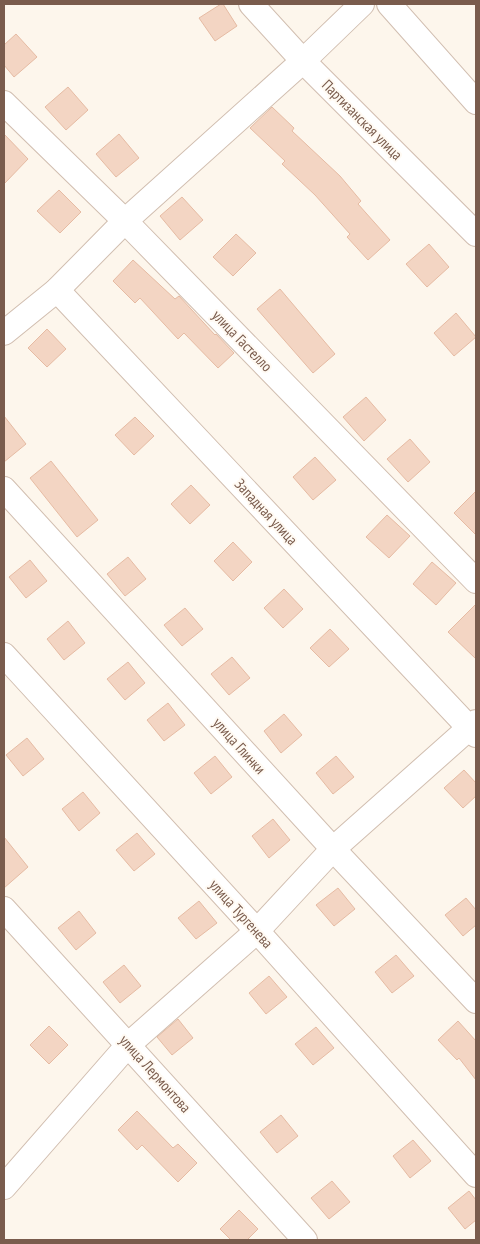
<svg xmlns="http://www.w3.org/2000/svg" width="480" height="1244" font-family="'PT Sans Narrow',sans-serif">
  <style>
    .building { fill: #f3d5c3; stroke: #e6bba3 }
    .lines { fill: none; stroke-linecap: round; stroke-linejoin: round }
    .minor-casing { stroke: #d1beb0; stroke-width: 26 }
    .minor { stroke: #fff; stroke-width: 24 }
    .labels { text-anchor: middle; stroke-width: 4; stroke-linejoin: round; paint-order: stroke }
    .street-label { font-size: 15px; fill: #7a5c4d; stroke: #fffaf3 }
  </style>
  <rect width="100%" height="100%" fill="#fdf6ec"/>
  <g class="building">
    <polygon points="221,4 223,4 237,26 215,41 199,18"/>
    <polygon points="16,34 37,57 14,77 4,65 4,45"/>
    <polygon points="68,87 88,110 66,130 45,107"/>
    <polygon points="272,107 294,128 292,131 340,176 361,201 358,204 390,240 368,260 347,237 350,234 315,195 282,164 285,161 250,128"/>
    <polygon points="4,134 28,159 4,184"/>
    <polygon points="119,134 139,158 116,177 96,154"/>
    <polygon points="59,190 81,212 60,233 37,211"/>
    <polygon points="182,197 203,220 180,240 160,216"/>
    <polygon points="236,234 256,253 233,276 213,257"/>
    <polygon points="429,244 449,267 427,287 406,264"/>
    <polygon points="133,260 175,299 179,296 215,335 216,334 234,353 218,368 184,333 178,339 140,298 135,303 113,281"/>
    <polygon points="280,289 335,354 313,373 257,309"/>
    <polygon points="456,313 476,337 454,356 434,333"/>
    <polygon points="47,329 66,349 47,367 28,348"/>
    <polygon points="366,397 386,420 364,441 343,417"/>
    <polygon points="4,416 26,444 4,462"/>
    <polygon points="135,417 154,436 134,455 115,435"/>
    <polygon points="410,439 430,462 408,482 387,459"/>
    <polygon points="315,457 336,480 313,500 293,477"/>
    <polygon points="51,461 98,520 77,537 30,478"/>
    <polygon points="191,485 210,505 190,524 171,504"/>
    <polygon points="476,491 476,535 454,513"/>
    <polygon points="387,515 410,536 389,558 366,537"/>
    <polygon points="233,542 252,562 233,581 214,561"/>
    <polygon points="128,557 146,579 125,596 107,574"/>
    <polygon points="30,560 47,581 26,598 9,577"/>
    <polygon points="432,562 456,583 436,605 413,584"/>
    <polygon points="284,589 303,609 283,628 264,608"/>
    <polygon points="476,604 476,659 448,632"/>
    <polygon points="185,608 203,629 182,646 164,625"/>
    <polygon points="68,621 85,643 64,660 47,639"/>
    <polygon points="330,629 349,649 329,667 310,648"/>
    <polygon points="232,657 250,678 229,695 211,674"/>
    <polygon points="128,662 145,683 125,700 107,679"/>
    <polygon points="168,703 185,725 164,741 147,720"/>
    <polygon points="284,714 302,735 281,753 264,731"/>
    <polygon points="27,738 44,759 23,776 6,755"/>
    <polygon points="215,756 232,777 211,794 194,773"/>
    <polygon points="336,756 354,777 333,794 316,773"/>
    <polygon points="464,770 476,783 476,796 463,808 444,788"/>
    <polygon points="83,792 100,813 79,831 62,809"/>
    <polygon points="273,819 290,840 269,858 252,836"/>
    <polygon points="137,833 155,854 134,871 116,850"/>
    <polygon points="4,837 28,867 4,888"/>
    <polygon points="338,888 355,909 334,926 316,905"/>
    <polygon points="466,898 476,910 476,925 463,936 445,915"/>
    <polygon points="199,901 217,923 196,939 178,918"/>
    <polygon points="79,911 96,933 76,950 58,928"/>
    <polygon points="396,955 414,976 392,993 375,972"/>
    <polygon points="124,965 141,986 120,1003 103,982"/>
    <polygon points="269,976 287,997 266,1014 249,993"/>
    <polygon points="178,1019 193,1038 172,1055 157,1037"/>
    <polygon points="458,1021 476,1041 476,1080 459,1058 457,1060 438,1040"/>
    <polygon points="49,1026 68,1045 49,1064 30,1045"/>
    <polygon points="316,1027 334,1048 313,1065 295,1044"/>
    <polygon points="137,1111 173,1148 178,1144 197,1163 178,1182 142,1145 137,1150 118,1130"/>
    <polygon points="281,1115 298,1136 277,1153 260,1132"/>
    <polygon points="413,1140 431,1161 410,1178 393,1156"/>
    <polygon points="332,1181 350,1202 329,1219 311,1198"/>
    <polygon points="469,1191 476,1200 476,1220 465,1229 448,1208"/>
    <polygon points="239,1210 258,1229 247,1240 231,1240 220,1229"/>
  </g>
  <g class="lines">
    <defs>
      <g id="minor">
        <polyline points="251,4 303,61 476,234"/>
        <polyline points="389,4 476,102"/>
        <polyline points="4,103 125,221 476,581"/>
        <polyline points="57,290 476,735"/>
        <polyline points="4,333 57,290 125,221 303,61 362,4"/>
        <polyline points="4,489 333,849 476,1001"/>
        <polyline points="4,655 257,931 476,1175"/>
        <polyline points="4,909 305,1240"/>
        <polyline points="4,1187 128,1045 257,931 333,849 476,722"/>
      </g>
    </defs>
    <use href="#minor" class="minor-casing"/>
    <use href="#minor" class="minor"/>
  </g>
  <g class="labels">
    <g class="street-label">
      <text transform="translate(362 120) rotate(45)" y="5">Партизанская улица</text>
      <text transform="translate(242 341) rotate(46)" y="5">улица Гастелло</text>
      <text transform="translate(266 512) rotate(47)" y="5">Западная улица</text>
      <text transform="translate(239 746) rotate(48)" y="5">улица Глинки</text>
      <text transform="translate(241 914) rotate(48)" y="5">улица Тургенева</text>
      <text transform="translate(155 1074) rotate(48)" y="5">улица Лермонтова</text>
    </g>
  </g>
  <rect width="480" height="1244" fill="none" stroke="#7a5c4d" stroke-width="10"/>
</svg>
